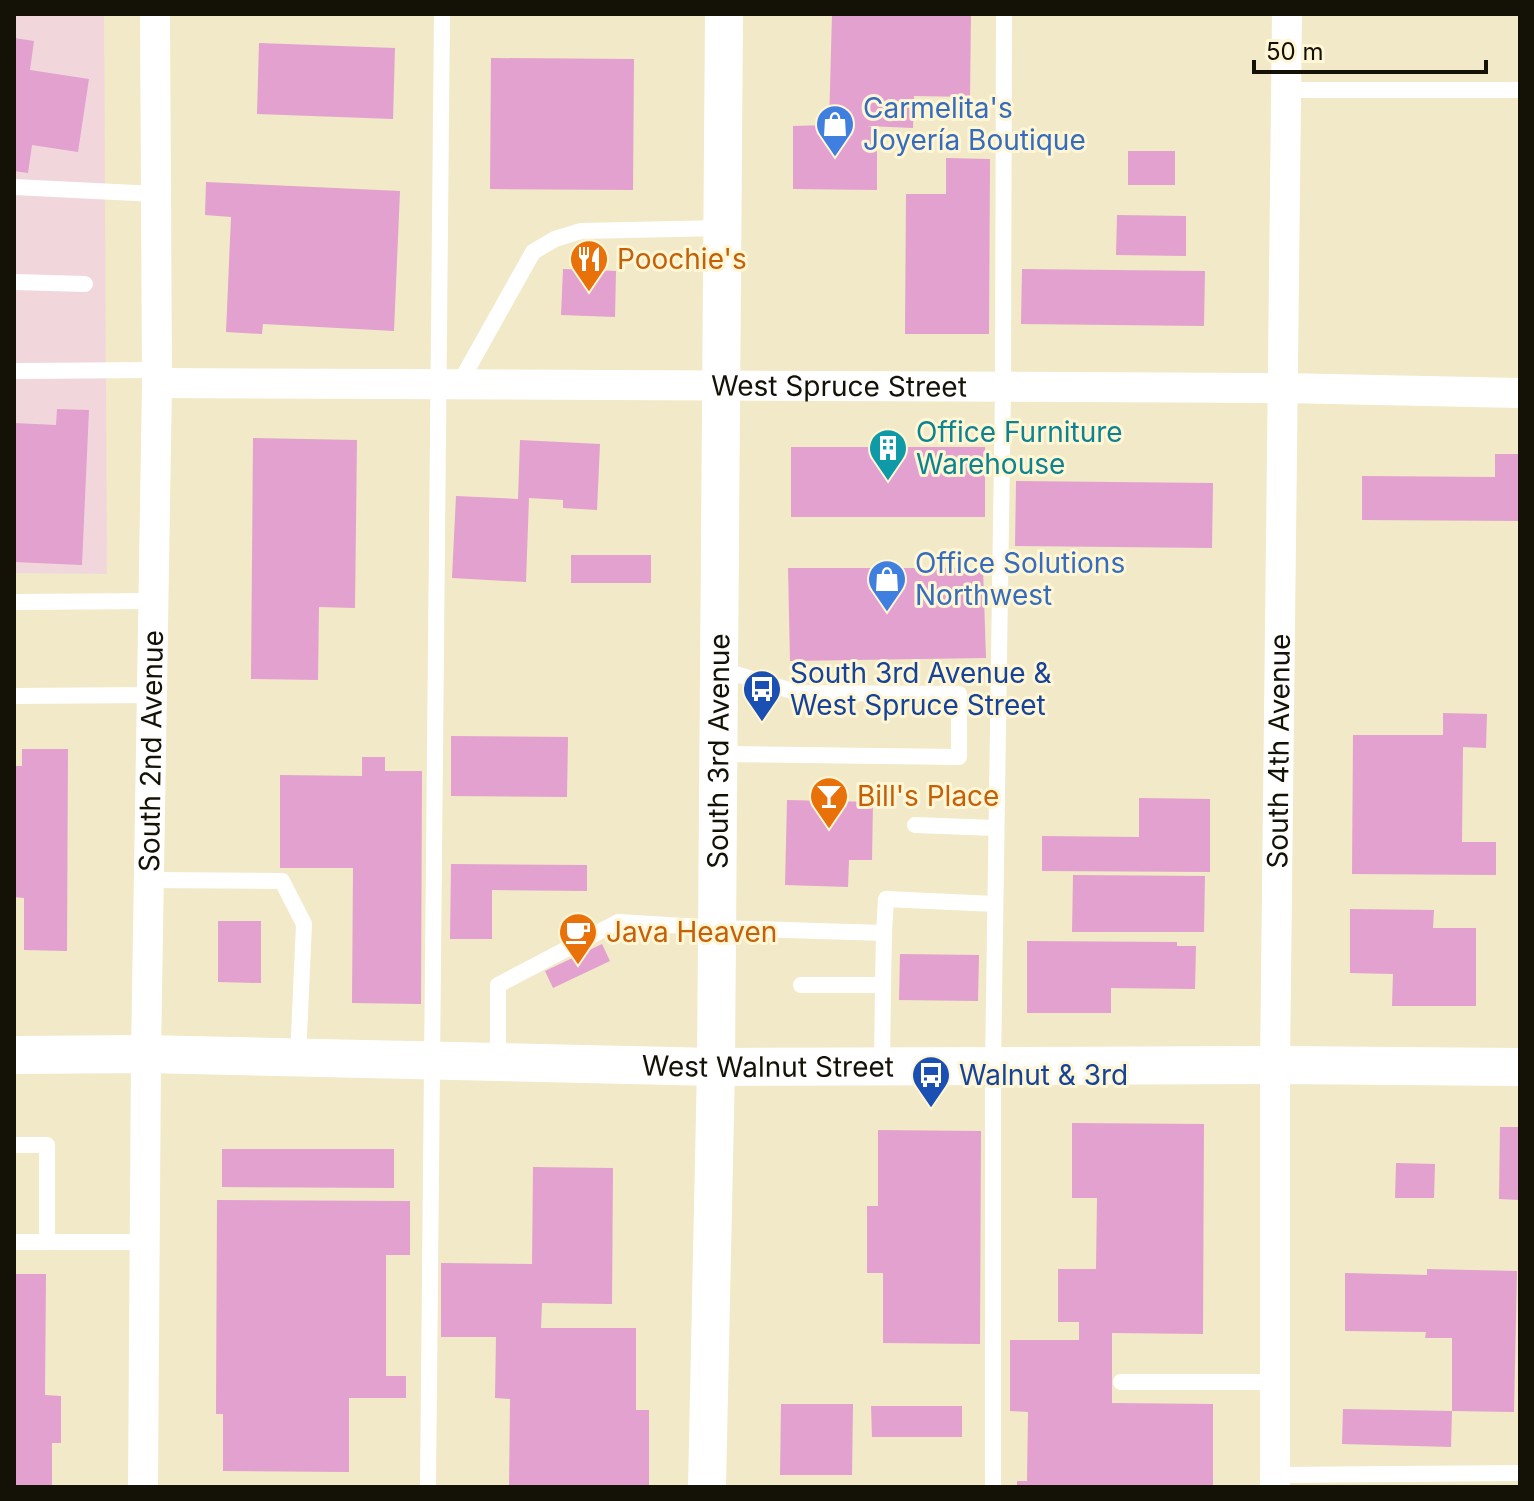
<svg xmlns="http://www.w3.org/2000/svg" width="1534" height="1501" font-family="Inter,sans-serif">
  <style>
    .industrial { fill: #f1d7db }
    .building { fill: #e2a1cf }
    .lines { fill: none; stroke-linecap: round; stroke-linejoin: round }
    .service { stroke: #fff; stroke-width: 16 }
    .minor { stroke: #fff; stroke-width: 30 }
    .tertiary { stroke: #fff; stroke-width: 38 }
    .labels { text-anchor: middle; stroke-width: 6; stroke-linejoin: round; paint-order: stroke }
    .shop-label { font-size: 28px; fill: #366cbe; stroke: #fff6d5; text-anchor: start }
    .food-label { font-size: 28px; fill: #c56008; stroke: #fff6d5; text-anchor: start }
    .street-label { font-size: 28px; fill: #141106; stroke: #fff6d5 }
    .culture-label { font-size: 28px; fill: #0d838f; stroke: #fff6d5; text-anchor: start }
    .transit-label { font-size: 28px; fill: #164399; stroke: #fff6d5; text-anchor: start }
  </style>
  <rect width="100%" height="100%" fill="#f1e9c8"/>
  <polygon class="industrial" points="14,14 104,14 107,574 14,573"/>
  <g class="building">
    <polygon points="832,14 971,14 970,97 914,96 913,128 867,126 877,128 877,190 793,189 793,126 829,125"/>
    <polygon points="14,38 34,41 30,70 89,79 78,152 32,145 28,173 14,171"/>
    <polygon points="259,43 395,48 393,119 257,114"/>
    <polygon points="491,58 634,59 633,190 490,189"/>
    <rect x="1128" y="151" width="47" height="34"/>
    <polygon points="946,158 990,159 989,334 905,334 906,194 946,194"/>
    <polygon points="206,182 400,191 394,331 263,324 262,334 226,332 231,217 205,215"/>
    <polygon points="1117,215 1186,216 1186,256 1116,255"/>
    <polygon points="563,269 616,271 615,317 561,315"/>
    <polygon points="1022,269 1205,271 1204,326 1021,324"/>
    <polygon points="57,409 89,410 82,565 14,562 14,423 56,425"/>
    <polygon points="253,438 357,440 355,608 319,607 318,680 251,679"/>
    <polygon points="520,440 600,444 597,510 563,508 563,500 529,498 526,582 452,578 456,496 518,499"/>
    <rect x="791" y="447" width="194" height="70"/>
    <polygon points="1495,454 1520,454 1520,521 1362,520 1362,476 1495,477"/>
    <polygon points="1016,481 1213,483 1212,548 1015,546"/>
    <rect x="571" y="555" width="80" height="28"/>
    <polygon points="788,568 983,568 986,658 790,661"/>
    <polygon points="1443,713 1487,714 1486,748 1463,747 1462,842 1496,842 1496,875 1352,874 1353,735 1443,735"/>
    <polygon points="451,736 568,737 567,797 451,796"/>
    <polygon points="22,749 68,749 67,951 24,950 24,898 14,897 14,766 22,766"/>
    <polygon points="362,757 385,757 385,771 422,771 421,1004 352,1003 353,868 280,868 280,775 362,776"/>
    <polygon points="1139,798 1210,799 1210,872 1042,871 1042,836 1139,837"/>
    <polygon points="787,800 873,802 872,860 849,860 848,887 785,885"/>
    <polygon points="451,864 587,865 587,891 492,890 492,939 450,939"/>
    <polygon points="1073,875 1205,876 1204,932 1072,932"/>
    <polygon points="1350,909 1434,910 1433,928 1476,928 1476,1006 1392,1006 1393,974 1350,973"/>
    <polygon points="218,921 261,921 261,983 218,982"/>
    <polygon points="1027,941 1177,942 1177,946 1196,946 1195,989 1111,988 1111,1013 1027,1013"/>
    <polygon points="602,944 610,961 553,988 545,971"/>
    <polygon points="900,954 979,955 978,1001 899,1000"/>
    <polygon points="1072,1123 1204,1124 1203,1334 1112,1333 1112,1403 1213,1404 1213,1487 1017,1487 1017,1481 1027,1481 1028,1412 1010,1411 1010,1340 1079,1340 1079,1322 1058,1322 1058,1269 1096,1269 1097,1198 1072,1198"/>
    <polygon points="1500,1127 1520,1127 1520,1200 1499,1199"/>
    <polygon points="878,1130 981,1131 980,1344 883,1343 883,1273 867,1273 867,1206 878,1206"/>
    <polygon points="222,1149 394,1149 394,1188 222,1187"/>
    <polygon points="1396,1163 1435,1164 1434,1198 1395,1198"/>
    <polygon points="533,1167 613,1168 612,1304 542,1303 541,1328 636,1328 636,1410 649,1410 649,1487 509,1487 510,1399 495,1398 496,1337 441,1337 441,1263 532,1264"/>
    <polygon points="217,1200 410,1201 410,1255 386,1255 386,1376 406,1376 406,1398 349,1398 349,1472 223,1471 223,1414 216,1414"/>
    <polygon points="1427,1269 1517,1271 1514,1412 1452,1411 1452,1338 1425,1338 1426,1332 1345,1331 1345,1273 1427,1275"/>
    <polygon points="14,1274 46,1274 45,1395 61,1396 61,1443 52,1443 52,1487 14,1487"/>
    <polygon points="781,1404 853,1404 852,1475 780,1475"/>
    <polygon points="871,1406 962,1406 962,1437 872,1437"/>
    <polygon points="1343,1409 1452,1411 1451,1447 1342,1444"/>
  </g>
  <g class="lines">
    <g class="service">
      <polyline points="1285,90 1520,90"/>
      <polyline points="14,187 156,194"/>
      <polyline points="14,282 85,284"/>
      <polyline points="14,371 157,370"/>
      <polyline points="458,386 533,252 555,239 581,231 722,228"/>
      <polyline points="14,602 154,601"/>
      <polyline points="14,696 152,695"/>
      <polyline points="718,754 959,757 959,694 799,693 719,669"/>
      <polyline points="915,825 996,828"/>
      <polyline points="149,880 282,881 304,924 298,1058"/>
      <polyline points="801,985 883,985 884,933"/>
      <polyline points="498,1062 498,985 618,922 717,928 884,933 886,899 995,904"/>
      <polyline points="882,1065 883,985"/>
      <polyline points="14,1145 47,1145 47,1242"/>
      <polyline points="14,1242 145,1242"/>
      <polyline points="1121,1382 1275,1382"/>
      <polyline points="1275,1475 1520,1473"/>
      <polyline points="428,1487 442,14"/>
      <polyline points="993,1487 993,1066 1003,388 1004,14"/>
    </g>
    <g class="minor">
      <path id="s1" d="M157 383 1282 388 1520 393"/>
      <path id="s2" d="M143 1487 146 1054 157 383 155 14"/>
      <path id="s3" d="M1275 1487V1065L1287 14"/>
    </g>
    <g class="tertiary">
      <path id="s4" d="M14 1055 146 1054 716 1067 1275 1065 1520 1067"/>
      <path id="s5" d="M707 1487 716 1067 724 14"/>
    </g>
  </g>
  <defs>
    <symbol id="shop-pin" viewBox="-11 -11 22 30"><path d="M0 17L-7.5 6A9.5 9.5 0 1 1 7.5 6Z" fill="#3f7fe0" stroke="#fff6d5"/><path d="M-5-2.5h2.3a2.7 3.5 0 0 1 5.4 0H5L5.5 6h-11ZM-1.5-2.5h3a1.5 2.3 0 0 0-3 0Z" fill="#fff"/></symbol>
    <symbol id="restaurant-pin" viewBox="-11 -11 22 30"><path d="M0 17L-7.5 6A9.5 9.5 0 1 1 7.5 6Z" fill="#e8710a" stroke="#fff6d5"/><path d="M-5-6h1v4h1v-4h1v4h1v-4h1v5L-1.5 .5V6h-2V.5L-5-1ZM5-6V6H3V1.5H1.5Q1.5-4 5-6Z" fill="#fff"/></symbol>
    <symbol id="building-pin" viewBox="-11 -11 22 30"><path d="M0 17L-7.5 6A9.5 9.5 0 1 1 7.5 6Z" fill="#0f9aa8" stroke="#fff6d5"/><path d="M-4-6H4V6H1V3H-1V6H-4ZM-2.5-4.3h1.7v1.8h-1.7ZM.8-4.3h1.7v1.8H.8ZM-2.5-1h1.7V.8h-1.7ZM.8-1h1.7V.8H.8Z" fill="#fff"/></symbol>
    <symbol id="bus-pin" viewBox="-11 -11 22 30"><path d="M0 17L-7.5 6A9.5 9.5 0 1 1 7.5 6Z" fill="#1a4fb4" stroke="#fff6d5"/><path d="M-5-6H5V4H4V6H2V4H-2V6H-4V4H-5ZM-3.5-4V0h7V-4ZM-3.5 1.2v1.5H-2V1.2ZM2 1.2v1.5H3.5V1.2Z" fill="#fff"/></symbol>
    <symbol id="bar-pin" viewBox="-11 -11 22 30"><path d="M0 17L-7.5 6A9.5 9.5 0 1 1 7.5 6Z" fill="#e8710a" stroke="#fff6d5"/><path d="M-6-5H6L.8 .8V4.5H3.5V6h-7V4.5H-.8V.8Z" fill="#fff"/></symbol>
    <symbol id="cafe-pin" viewBox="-11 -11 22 30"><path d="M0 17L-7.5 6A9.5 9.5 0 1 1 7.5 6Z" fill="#e8710a" stroke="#fff6d5"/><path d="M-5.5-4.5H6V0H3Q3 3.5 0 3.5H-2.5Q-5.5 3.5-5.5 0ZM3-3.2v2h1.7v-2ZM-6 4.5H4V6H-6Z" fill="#fff"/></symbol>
  </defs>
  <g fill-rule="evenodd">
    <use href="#shop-pin" x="813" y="102" width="44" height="60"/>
    <use href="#restaurant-pin" x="567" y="237" width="44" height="60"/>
    <use href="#building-pin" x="866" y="426" width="44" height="60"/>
    <use href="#shop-pin" x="865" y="557" width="44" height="60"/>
    <use href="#bus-pin" x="740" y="667" width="44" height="60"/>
    <use href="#bar-pin" x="807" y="774" width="44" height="60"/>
    <use href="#cafe-pin" x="556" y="910" width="44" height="60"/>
    <use href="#bus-pin" x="909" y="1053" width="44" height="60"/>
  </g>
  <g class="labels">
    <g class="shop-label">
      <text x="863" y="118">Carmelita's<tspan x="863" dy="32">Joyería Boutique</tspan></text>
      <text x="915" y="573">Office Solutions<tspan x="915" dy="32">Northwest</tspan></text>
    </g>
    <g class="food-label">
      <text x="617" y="269">Poochie's</text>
      <text x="857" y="806">Bill's Place</text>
      <text x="606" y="942">Java Heaven</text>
    </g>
    <g class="street-label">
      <text dy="10" stroke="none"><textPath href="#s1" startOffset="682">West Spruce Street</textPath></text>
      <text dy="10" stroke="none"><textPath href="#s2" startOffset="736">South 2nd Avenue</textPath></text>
      <text dy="10" stroke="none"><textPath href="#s3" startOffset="736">South 4th Avenue</textPath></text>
      <text dy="10" stroke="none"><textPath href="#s5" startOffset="736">South 3rd Avenue</textPath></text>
      <text dy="10" stroke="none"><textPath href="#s4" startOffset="754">West Walnut Street</textPath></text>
    </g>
    <g class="culture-label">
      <text x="916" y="442">Office Furniture<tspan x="916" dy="32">Warehouse</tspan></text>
    </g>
    <g class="transit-label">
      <text x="790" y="683">South 3rd Avenue &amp;<tspan x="790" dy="32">West Spruce Street</tspan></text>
      <text x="959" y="1085">Walnut &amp; 3rd</text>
    </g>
  </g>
  <rect width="1534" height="1501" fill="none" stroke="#141106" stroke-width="32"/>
  <path d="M1254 60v12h232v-12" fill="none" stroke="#141106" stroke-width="4"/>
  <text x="1266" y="60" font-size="24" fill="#141106" stroke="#fff6d5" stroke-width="6" paint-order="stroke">50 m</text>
</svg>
